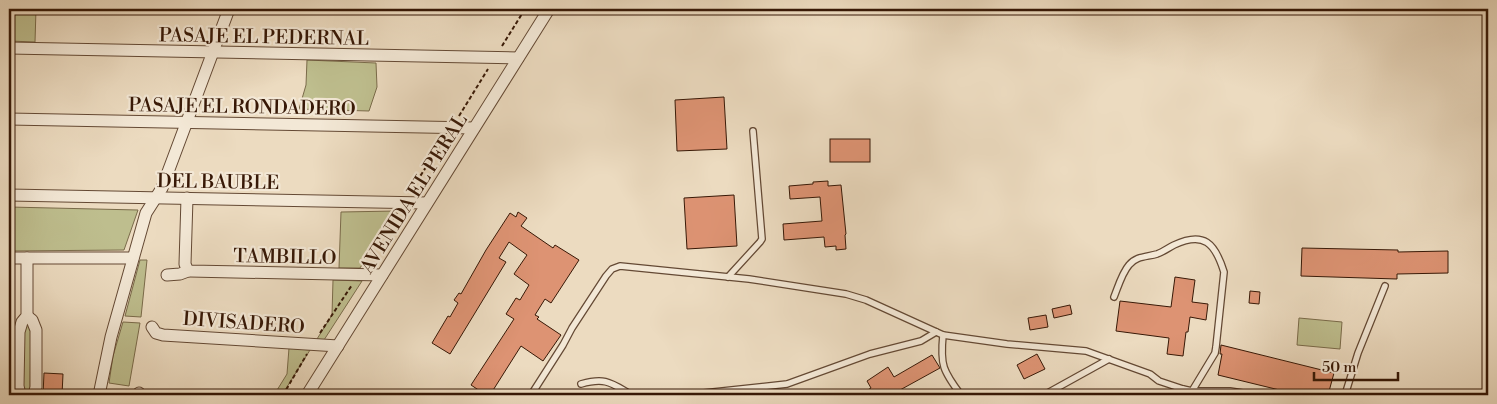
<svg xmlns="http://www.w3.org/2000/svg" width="1497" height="404" font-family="'Libre Bodoni',serif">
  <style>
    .green { fill: #bebe8e; stroke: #7a6b4a }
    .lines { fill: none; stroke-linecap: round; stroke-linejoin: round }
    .stream { stroke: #727971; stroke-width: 3 }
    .building { fill: #dd9373; stroke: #371806 }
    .lane-casing { stroke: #644934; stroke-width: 8 }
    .street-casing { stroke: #644934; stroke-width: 13 }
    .path { stroke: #371806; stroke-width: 2; stroke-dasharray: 4 2.5; stroke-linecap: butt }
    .lane { stroke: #f3e8d6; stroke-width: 5.5 }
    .street { stroke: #f3e8d6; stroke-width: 11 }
    .labels { text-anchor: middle; stroke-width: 4.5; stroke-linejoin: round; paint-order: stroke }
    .street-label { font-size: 19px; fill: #371806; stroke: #f3e8d6 }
  </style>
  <rect width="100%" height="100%" fill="#ecdbc0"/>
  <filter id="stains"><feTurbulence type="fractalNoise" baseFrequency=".004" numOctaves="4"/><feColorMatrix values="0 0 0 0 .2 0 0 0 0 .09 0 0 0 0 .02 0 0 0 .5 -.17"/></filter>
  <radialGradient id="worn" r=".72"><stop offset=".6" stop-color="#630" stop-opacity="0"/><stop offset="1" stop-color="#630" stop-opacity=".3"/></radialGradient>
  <g class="green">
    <polygon points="9,9 36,9 35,42 9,41"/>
    <polygon points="307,60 376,63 377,87 369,111 299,109 306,85"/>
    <polygon points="9,207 138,210 124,250 9,251"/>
    <polygon points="396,211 360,268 339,268 341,212"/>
    <polygon points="140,260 147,260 141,317 125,316"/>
    <polygon points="333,280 362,281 324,340 317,339 332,315"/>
    <polygon points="1299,318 1342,322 1340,349 1297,345"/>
    <polygon points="123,322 140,323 129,386 109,383 113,356"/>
    <polygon points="28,323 31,329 30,393 28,395 26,395 23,390 24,330 26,324"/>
    <polygon points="289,348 310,350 282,395 274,395 287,374"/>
  </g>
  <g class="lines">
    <polyline class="stream" points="1488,18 1487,26 1488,31"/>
  </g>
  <g class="building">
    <polygon points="724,97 727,149 677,151 675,100"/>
    <rect x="830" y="139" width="40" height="23"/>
    <polygon points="828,181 828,186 841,185 846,234 845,235 846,249 836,250 836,246 825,247 824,237 784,240 783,224 822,221 820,197 790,199 789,186 813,184 813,182"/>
    <polygon points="734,195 737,246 687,249 684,198"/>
    <polygon points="518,212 527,218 521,226 553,248 555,245 579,260 551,303 545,299 535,315 539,317 537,319 561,335 543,361 521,346 490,395 486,395 471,385 514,319 506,314 516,298 520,300 529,285 514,274 527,255 509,242 499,258 506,262 450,354 432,343 448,316 450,317 458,303 454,300 459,293 461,294 486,250 510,213 516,217"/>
    <polygon points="1302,248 1398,250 1398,252 1448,251 1448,273 1397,274 1397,279 1301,276"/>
    <polygon points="1175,277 1195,280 1192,302 1208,304 1206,320 1190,317 1188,332 1186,332 1183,356 1167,354 1169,338 1116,331 1120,301 1171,307"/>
    <polygon points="1250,291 1260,292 1259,304 1249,303"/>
    <polygon points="1070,305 1072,314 1054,318 1052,309"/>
    <polygon points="1046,315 1048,327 1030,330 1028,318"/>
    <polygon points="1221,345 1334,373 1328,395 1300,395 1218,375 1222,354 1220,354"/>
    <polygon points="1037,354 1045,369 1024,379 1017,365"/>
    <polygon points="932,355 940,368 900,390 903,395 859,395 871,388 867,381 888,367 894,377"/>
    <polygon points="44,373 63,374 62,395 43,395"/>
  </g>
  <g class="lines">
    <defs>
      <g id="lane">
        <polyline points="728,277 760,242 762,239 753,131"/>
        <path d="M1114 297C1118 287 1122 273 1129 265 1136 256 1147 257 1157 254 1163 252 1168 248 1174 245 1204 231 1215 243 1224 272L1216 347 1215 353 1192 391"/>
        <path d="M943 335C940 365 943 371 961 395"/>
        <path d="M581 384C606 377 611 383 632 395"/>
        <polyline points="531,395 563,345 572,328 606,276 612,269 620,266 749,279 846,294 866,300 943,335 1007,344 1086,351 1150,374 1159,381 1183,389"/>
        <polyline points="685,395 787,384 870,354 921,341 936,332"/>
        <polyline points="1044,395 1109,359"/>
        <polyline points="1179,395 1179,392 1183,389 1192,391 1230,391 1255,395"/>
        <polyline points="1345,395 1358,353 1385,286"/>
      </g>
      <g id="street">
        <polyline points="9,48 518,58"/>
        <polyline points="9,119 474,128"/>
        <polyline points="9,195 427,203"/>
        <polyline points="187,198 185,264 187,269 190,271 382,275"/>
        <polyline points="9,258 133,258"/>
        <polyline points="167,275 180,274 188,271"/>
        <polyline points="27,316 32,320 36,330 36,387 34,395"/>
        <polyline points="152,327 156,333 163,335 338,346"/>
        <polyline points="139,393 140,395"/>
        <polyline points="20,395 18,386 19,332 22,322 27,316 27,258"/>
        <polyline points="99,395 111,337 146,213 162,188 229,9"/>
        <polyline points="307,395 549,9"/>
      </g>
    </defs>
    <use href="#lane" class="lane-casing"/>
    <use href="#street" class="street-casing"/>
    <g class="path">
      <polyline points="502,46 525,9"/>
      <polyline points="459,116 488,69"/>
      <polyline points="410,192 444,139"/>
      <polyline points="365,264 397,213"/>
      <polyline points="320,333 352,285"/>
      <polyline points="283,395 307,354"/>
    </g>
    <use href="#lane" class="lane"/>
    <use href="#street" class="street"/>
  </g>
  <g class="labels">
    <g class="street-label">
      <text transform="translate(264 36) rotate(1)" y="7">PASAJE EL PEDERNAL</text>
      <text transform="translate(242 106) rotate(1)" y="7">PASAJE EL RONDADERO</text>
      <text transform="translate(218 181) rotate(1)" y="7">DEL BAUBLE</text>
      <text transform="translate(413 193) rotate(-58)" y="7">AVENIDA EL PERAL</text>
      <text transform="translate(285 256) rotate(1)" y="7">TAMBILLO</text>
      <text transform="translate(244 322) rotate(4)" y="7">DIVISADERO</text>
    </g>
  </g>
  <rect width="1497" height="404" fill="none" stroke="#ecdbc0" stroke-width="30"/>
  <rect x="10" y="10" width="1477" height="384" fill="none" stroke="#371806" stroke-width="2.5"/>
  <rect x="15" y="15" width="1467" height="374" fill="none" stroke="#371806"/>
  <path d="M1314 372v8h84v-8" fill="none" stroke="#371806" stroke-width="2.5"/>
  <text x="1322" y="372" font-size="15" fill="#371806" stroke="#f3e8d6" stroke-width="4" paint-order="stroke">50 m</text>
  <rect width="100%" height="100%" filter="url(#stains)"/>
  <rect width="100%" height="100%" fill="url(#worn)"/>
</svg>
